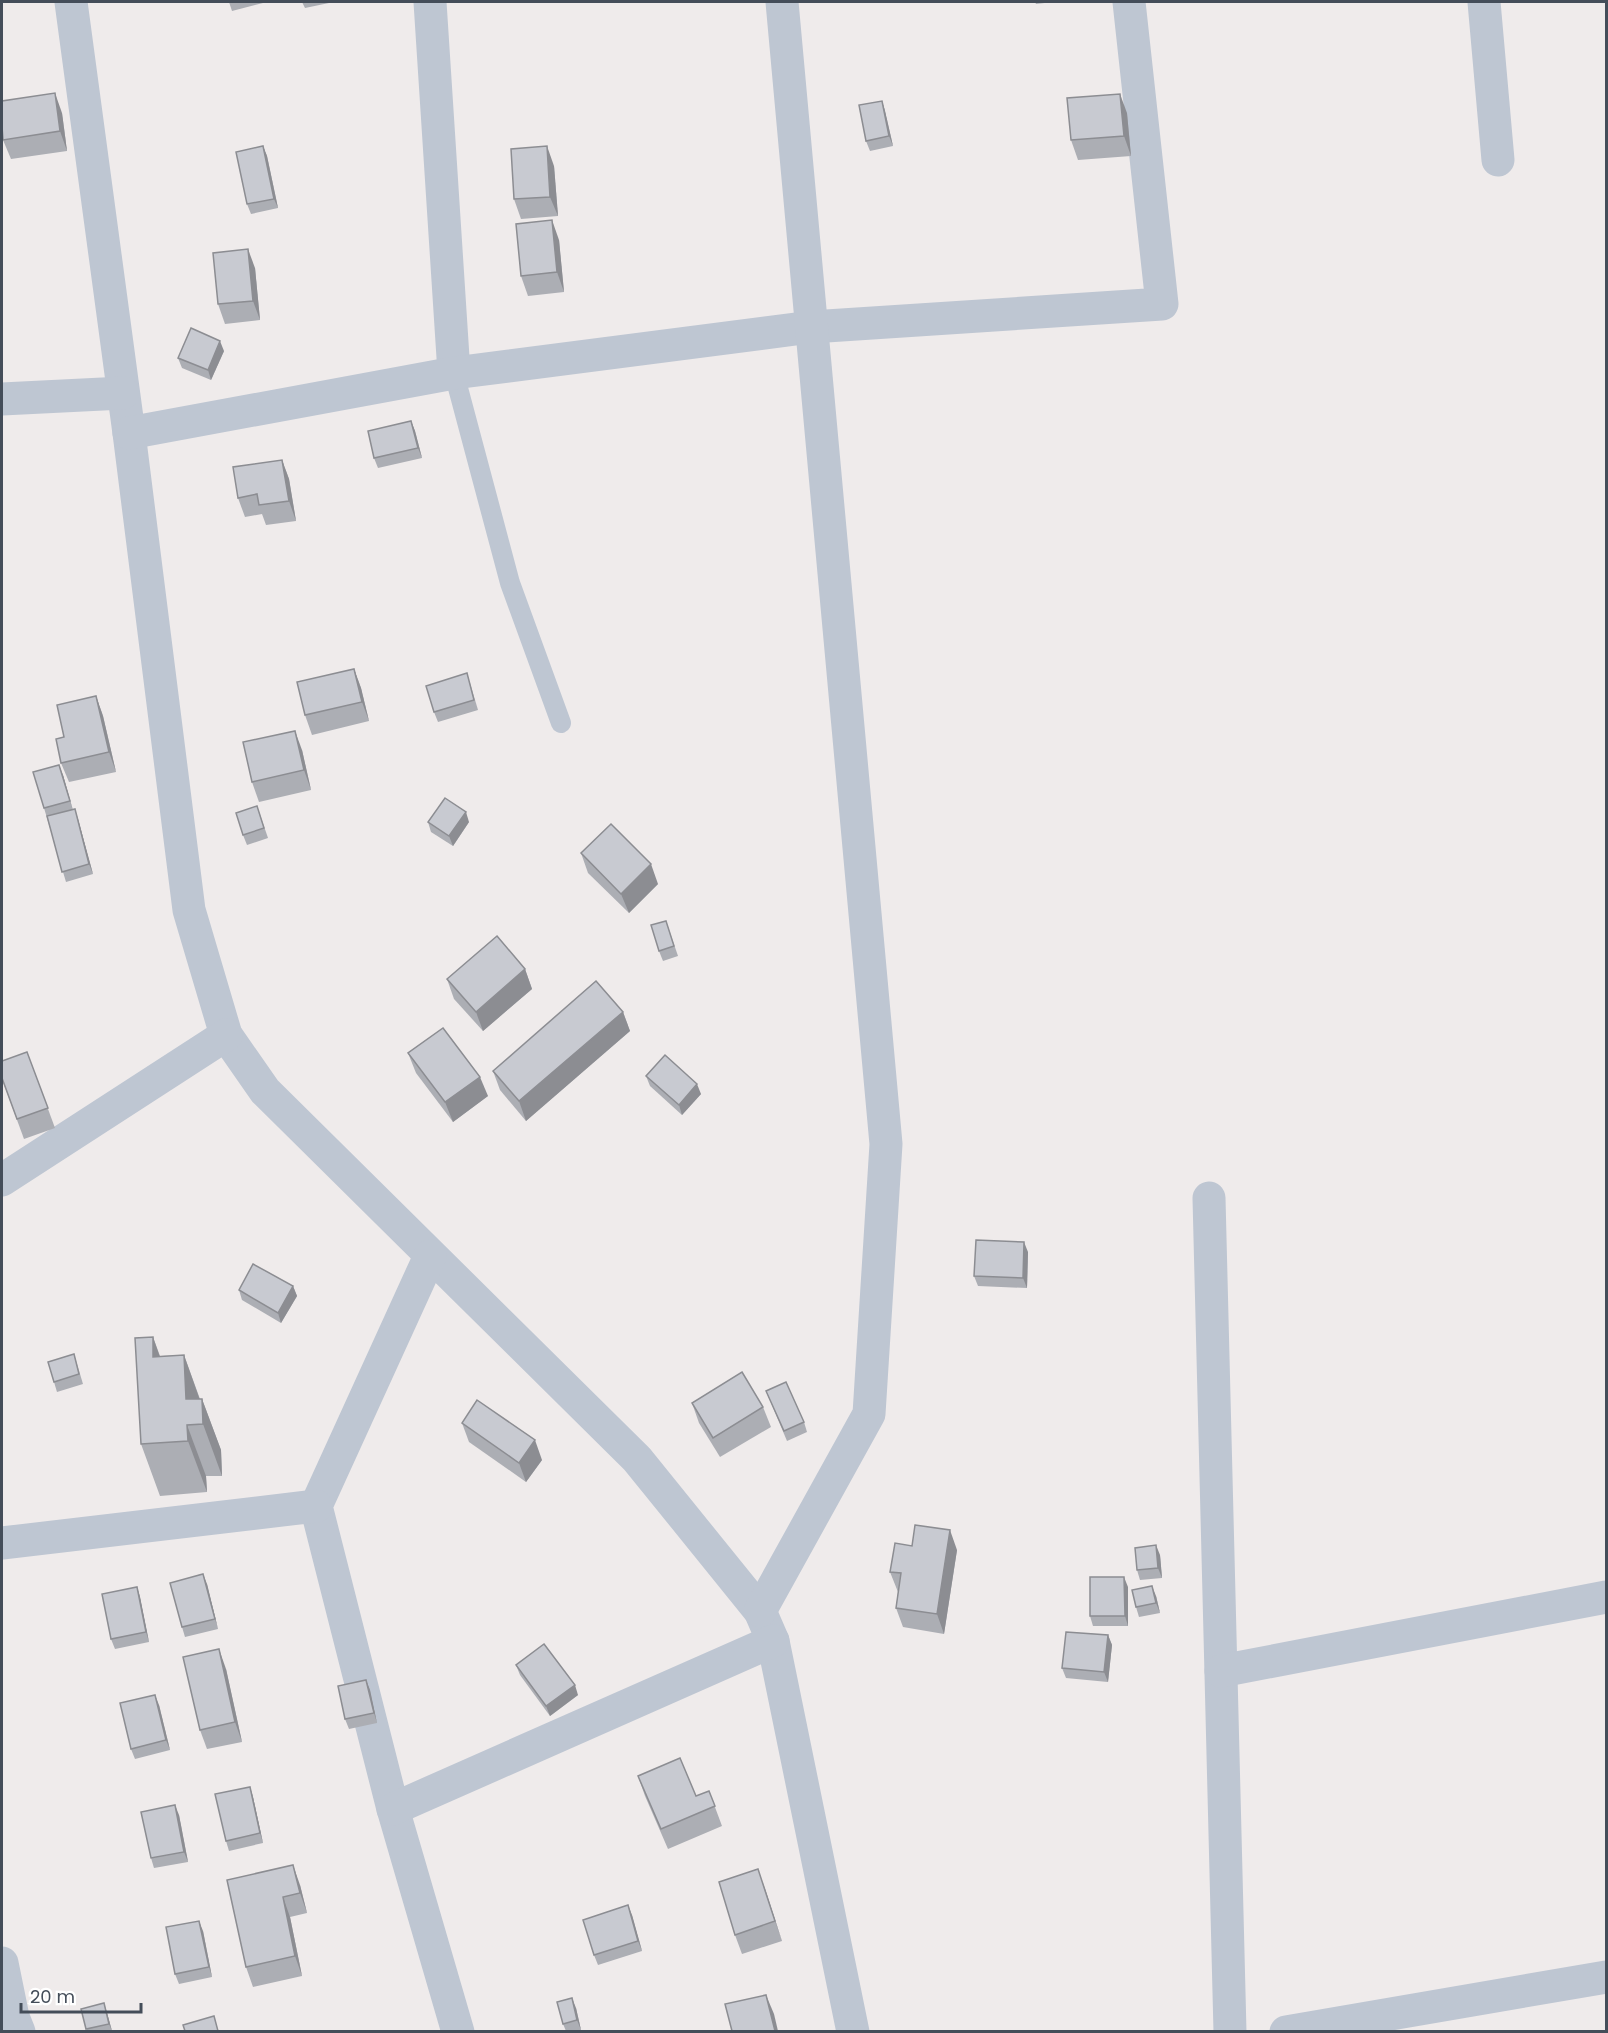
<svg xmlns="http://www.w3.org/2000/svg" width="1608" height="2033" font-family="Poppins,sans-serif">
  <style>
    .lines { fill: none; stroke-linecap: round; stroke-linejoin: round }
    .lane { stroke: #bec6d2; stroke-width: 20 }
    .street { stroke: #bec6d2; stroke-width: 33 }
    .wall { fill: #acaeb4 }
    .shaded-wall { fill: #8c8d92 }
    .building { fill: #c8cad1; stroke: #8c8d92; stroke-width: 1.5 }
  </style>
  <rect width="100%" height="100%" fill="#efebeb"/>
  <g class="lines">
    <polyline class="lane" points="454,373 510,583 561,723"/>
    <g class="street">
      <polyline points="71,2 129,433 189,910 226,1035 265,1091 637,1459 760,1611 773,1641 853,2032"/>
      <polyline points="430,2 454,373"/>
      <polyline points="1484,2 1498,160"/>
      <polyline points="2,399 123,393"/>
      <polyline points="129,433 454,373 811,327 1162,304 1129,2"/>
      <polyline points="2,1180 226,1035"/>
      <polyline points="1209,1198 1230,2032"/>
      <polyline points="430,1256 316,1506 393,1809 458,2032"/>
      <polyline points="2,1543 316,1506"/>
      <polyline points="760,1611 869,1414 886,1144 782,2"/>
      <polyline points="1221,1671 1606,1597"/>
      <polyline points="393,1809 773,1641"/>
      <polyline points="2,1963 13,2017 19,2032"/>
      <polyline points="1286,2032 1606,1977"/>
    </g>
  </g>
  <g class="wall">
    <polygon points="229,2 267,2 232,11"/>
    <polygon points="302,2 329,2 329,3 305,8"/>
    <polygon points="1035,2 1053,2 1036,4"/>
    <polygon points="882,101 885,111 893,146 870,151 866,141"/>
    <polygon points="62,113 67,151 11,159 3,140"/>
    <polygon points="1127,113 1131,156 1078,160 1071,140"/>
    <polygon points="263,146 267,156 278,208 251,214 247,204"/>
    <polygon points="554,166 558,216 521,219 514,199"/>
    <polygon points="559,240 564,292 528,296 521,276"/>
    <polygon points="255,268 260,320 225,324 218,304"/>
    <polygon points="224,351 211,380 182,368 178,358"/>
    <polygon points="411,421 415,431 422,458 378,468 374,458"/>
    <polygon points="282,460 289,479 296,521 266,525 262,514 245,517 238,498"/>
    <polygon points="354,669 361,688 369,721 312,735 305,715"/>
    <polygon points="470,683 478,710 438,722 434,712"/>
    <polygon points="96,696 103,716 116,772 69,782 61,763 64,737"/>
    <polygon points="302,750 311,790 259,802 252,782"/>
    <polygon points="63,775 73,810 78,819 93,874 66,882 44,808"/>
    <polygon points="257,806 268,838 247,845 243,835"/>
    <polygon points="428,822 469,822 453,846 431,832"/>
    <polygon points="581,853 658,884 629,913 588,873"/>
    <polygon points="666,921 678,956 663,961 659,951"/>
    <polygon points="525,969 532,989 483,1031 454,999 447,979"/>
    <polygon points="623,1012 630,1031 526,1121 500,1090 493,1071"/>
    <polygon points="27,1052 55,1128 24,1139 2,1079"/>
    <polygon points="408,1053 488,1096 453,1122 416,1073"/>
    <polygon points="646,1076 701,1094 682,1115 650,1086"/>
    <polygon points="1028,1252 1027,1288 978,1286 974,1276"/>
    <polygon points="293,1286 297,1296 281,1323 242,1300 239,1290"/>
    <polygon points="153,1337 160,1356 184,1355 200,1399 202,1399 221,1450 222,1476 206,1476 207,1492 160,1496 141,1444"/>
    <polygon points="74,1354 83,1384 57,1392 54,1382"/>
    <polygon points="766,1391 804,1422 807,1432 787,1441"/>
    <polygon points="692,1403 763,1407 771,1427 720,1457 699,1423"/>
    <polygon points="462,1423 542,1460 526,1482 469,1442"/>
    <polygon points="912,1546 957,1550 944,1634 903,1627 896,1608 898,1592 890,1572"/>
    <polygon points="1160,1555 1162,1578 1140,1580 1137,1570"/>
    <polygon points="207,1584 218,1629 185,1637 182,1627"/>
    <polygon points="137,1587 140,1597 149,1642 115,1649 111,1639"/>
    <polygon points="1128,1587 1128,1626 1093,1626 1090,1616"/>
    <polygon points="1156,1596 1160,1613 1139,1617 1136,1607"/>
    <polygon points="1108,1635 1112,1645 1108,1682 1066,1678 1062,1668"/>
    <polygon points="516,1665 578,1695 550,1716 520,1675"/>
    <polygon points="226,1669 242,1742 207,1749 200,1730"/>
    <polygon points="366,1680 370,1690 377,1723 349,1729 345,1719"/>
    <polygon points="159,1705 170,1750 135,1759 131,1749"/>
    <polygon points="638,1776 696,1796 709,1791 722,1826 668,1849 645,1796"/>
    <polygon points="250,1787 253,1797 263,1843 229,1851 226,1841"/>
    <polygon points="179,1815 188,1862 154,1868 151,1858"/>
    <polygon points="227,1880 300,1885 307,1913 290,1917 302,1976 253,1987 246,1967"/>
    <polygon points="765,1889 782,1941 742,1954 735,1935"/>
    <polygon points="632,1915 642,1951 598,1965 594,1955"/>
    <polygon points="203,1931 212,1977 179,1984 175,1974"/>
    <polygon points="576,2008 581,2030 576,2031 566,2031 563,2024"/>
    <polygon points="81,2009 107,2013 112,2031 87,2031"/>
  </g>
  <g class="shaded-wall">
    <polygon points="55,93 62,113 67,151 60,131"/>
    <polygon points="1120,94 1127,113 1131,156 1124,136"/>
    <polygon points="882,101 885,111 893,146 889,136"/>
    <polygon points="263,146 267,156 278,208 274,199"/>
    <polygon points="547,146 554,166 558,216 550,197"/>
    <polygon points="552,220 559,240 564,292 557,272"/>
    <polygon points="248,249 255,268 260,320 253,301"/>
    <polygon points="220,341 224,351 211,380 208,370"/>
    <polygon points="411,421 415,431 422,458 418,448"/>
    <polygon points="282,460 289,479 296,521 289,501"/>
    <polygon points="354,669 361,688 369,721 362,702"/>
    <polygon points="96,696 103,716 116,772 109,752"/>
    <polygon points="295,731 302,750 311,790 304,770"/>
    <polygon points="59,765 63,775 73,811 70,801"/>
    <polygon points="75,809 78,819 93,874 89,864"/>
    <polygon points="466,812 469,822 453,846 449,836"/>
    <polygon points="651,864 658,884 629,913 621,894"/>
    <polygon points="525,969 532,989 483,1031 476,1012"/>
    <polygon points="623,1012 630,1031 526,1121 519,1101"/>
    <polygon points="480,1077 488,1096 453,1122 445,1102"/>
    <polygon points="697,1084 701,1094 682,1115 679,1105"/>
    <polygon points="1024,1242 1028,1252 1027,1288 1023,1278"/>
    <polygon points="293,1286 297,1296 281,1323 278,1313"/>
    <polygon points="153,1337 171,1389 153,1357"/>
    <polygon points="184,1355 202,1406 202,1399 221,1450 222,1476 203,1424 186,1399"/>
    <polygon points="187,1425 206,1476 207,1492 188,1441"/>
    <polygon points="535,1440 542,1460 526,1482 519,1463"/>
    <polygon points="950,1530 957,1550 944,1634 937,1614"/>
    <polygon points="1156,1545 1160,1555 1162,1578 1158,1568"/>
    <polygon points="203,1574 207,1584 218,1629 215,1619"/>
    <polygon points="1124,1577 1128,1587 1128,1626 1125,1616"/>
    <polygon points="1152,1586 1156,1596 1160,1613 1156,1603"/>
    <polygon points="137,1587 140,1597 149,1642 146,1632"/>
    <polygon points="1108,1635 1112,1645 1108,1682 1104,1672"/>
    <polygon points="219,1649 226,1669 242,1742 235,1722"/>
    <polygon points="366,1680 370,1690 377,1723 374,1713"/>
    <polygon points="575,1685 578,1695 550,1716 546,1706"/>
    <polygon points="155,1695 159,1705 170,1750 166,1740"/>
    <polygon points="250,1787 253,1797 263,1843 260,1833"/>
    <polygon points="175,1805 179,1815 188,1862 184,1852"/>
    <polygon points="293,1865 300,1885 307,1913 300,1893"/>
    <polygon points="758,1869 765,1889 782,1941 775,1921"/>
    <polygon points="283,1897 290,1917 302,1976 295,1956"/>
    <polygon points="628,1905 632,1915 642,1951 638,1941"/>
    <polygon points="199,1921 203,1931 212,1977 209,1967"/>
    <polygon points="766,1995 774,2014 778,2031 775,2031"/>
    <polygon points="572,1998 576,2008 581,2030 577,2020"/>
    <polygon points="104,2003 107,2013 112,2031 109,2024"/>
  </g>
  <g class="building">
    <polygon points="55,93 60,131 3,140 2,126 2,101"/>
    <polygon points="1120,94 1124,136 1071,140 1067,98"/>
    <polygon points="882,101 889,136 866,141 859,105"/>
    <polygon points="263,146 274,199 247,204 236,152"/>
    <polygon points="547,146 550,197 514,199 511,149"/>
    <polygon points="552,220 557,272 521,276 516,224"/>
    <polygon points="248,249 253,301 218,304 213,253"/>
    <polygon points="191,328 220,341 208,370 178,358"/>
    <polygon points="411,421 418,448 374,458 368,431"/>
    <polygon points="282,460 289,501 259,505 257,494 238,498 233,467"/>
    <polygon points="354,669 362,702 305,715 297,682"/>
    <polygon points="467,673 474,700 434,712 426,686"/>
    <polygon points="96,696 109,752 61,763 56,739 64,737 57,705"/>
    <polygon points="295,731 304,770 252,782 243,742"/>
    <polygon points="59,765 70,801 44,808 33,772"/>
    <polygon points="445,798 466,812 449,836 428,822"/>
    <polygon points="257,806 264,828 243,835 236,813"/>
    <polygon points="75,809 89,864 62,872 47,816"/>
    <polygon points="611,824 651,864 621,894 581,853"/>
    <polygon points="666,921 674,946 659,951 651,925"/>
    <polygon points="497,936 525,969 476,1012 447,979"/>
    <polygon points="596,981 623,1012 519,1101 493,1071"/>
    <polygon points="443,1028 480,1077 445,1102 408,1053"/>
    <polygon points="27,1052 48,1108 17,1119 2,1078 2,1061"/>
    <polygon points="665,1055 697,1084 679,1105 646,1076"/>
    <polygon points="976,1240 1024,1242 1023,1278 974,1276"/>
    <polygon points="253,1264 293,1286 278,1313 239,1290"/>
    <polygon points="153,1337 153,1357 184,1355 186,1399 202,1399 203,1424 187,1425 188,1441 141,1444 135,1338"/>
    <polygon points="74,1354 79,1374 54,1382 48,1362"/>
    <polygon points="742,1372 763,1407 713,1438 692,1403"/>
    <polygon points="786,1382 804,1422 784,1431 766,1391"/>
    <polygon points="477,1400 535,1440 519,1463 462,1423"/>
    <polygon points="915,1525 950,1530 937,1614 896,1608 901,1573 890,1572 895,1543 912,1546"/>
    <polygon points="1156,1545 1158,1568 1137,1570 1135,1548"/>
    <polygon points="203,1574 215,1619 182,1627 170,1583"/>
    <polygon points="1090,1577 1124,1577 1125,1616 1090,1616"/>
    <polygon points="1152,1586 1156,1603 1136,1607 1132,1590"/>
    <polygon points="137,1587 146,1632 111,1639 102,1594"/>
    <polygon points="1066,1632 1108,1635 1104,1672 1062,1668"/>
    <polygon points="544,1644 575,1685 546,1706 516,1665"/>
    <polygon points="219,1649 235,1722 200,1730 183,1657"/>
    <polygon points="366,1680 374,1713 345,1719 338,1686"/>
    <polygon points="155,1695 166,1740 131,1749 120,1703"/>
    <polygon points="680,1758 696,1796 709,1791 715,1806 661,1829 638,1776"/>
    <polygon points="250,1787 260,1833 226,1841 215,1794"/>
    <polygon points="175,1805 184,1852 151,1858 141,1812"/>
    <polygon points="293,1865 300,1893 283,1897 295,1956 246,1967 227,1880"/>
    <polygon points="758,1869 775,1921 735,1935 719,1882"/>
    <polygon points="628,1905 638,1941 594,1955 583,1920"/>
    <polygon points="199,1921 209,1967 175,1974 166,1927"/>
    <polygon points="766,1995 775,2031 732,2031 725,2004"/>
    <polygon points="572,1998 577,2020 563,2024 557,2002"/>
    <polygon points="104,2003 109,2024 86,2029 81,2009"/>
    <polygon points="214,2016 218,2031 185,2031 183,2025"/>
  </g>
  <rect width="1608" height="2033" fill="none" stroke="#444d59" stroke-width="6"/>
  <path d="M21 2003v9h120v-9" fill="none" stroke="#444d59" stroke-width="3"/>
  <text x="30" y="2003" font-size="18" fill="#444d59" stroke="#ffffff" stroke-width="4.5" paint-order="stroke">20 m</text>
</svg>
